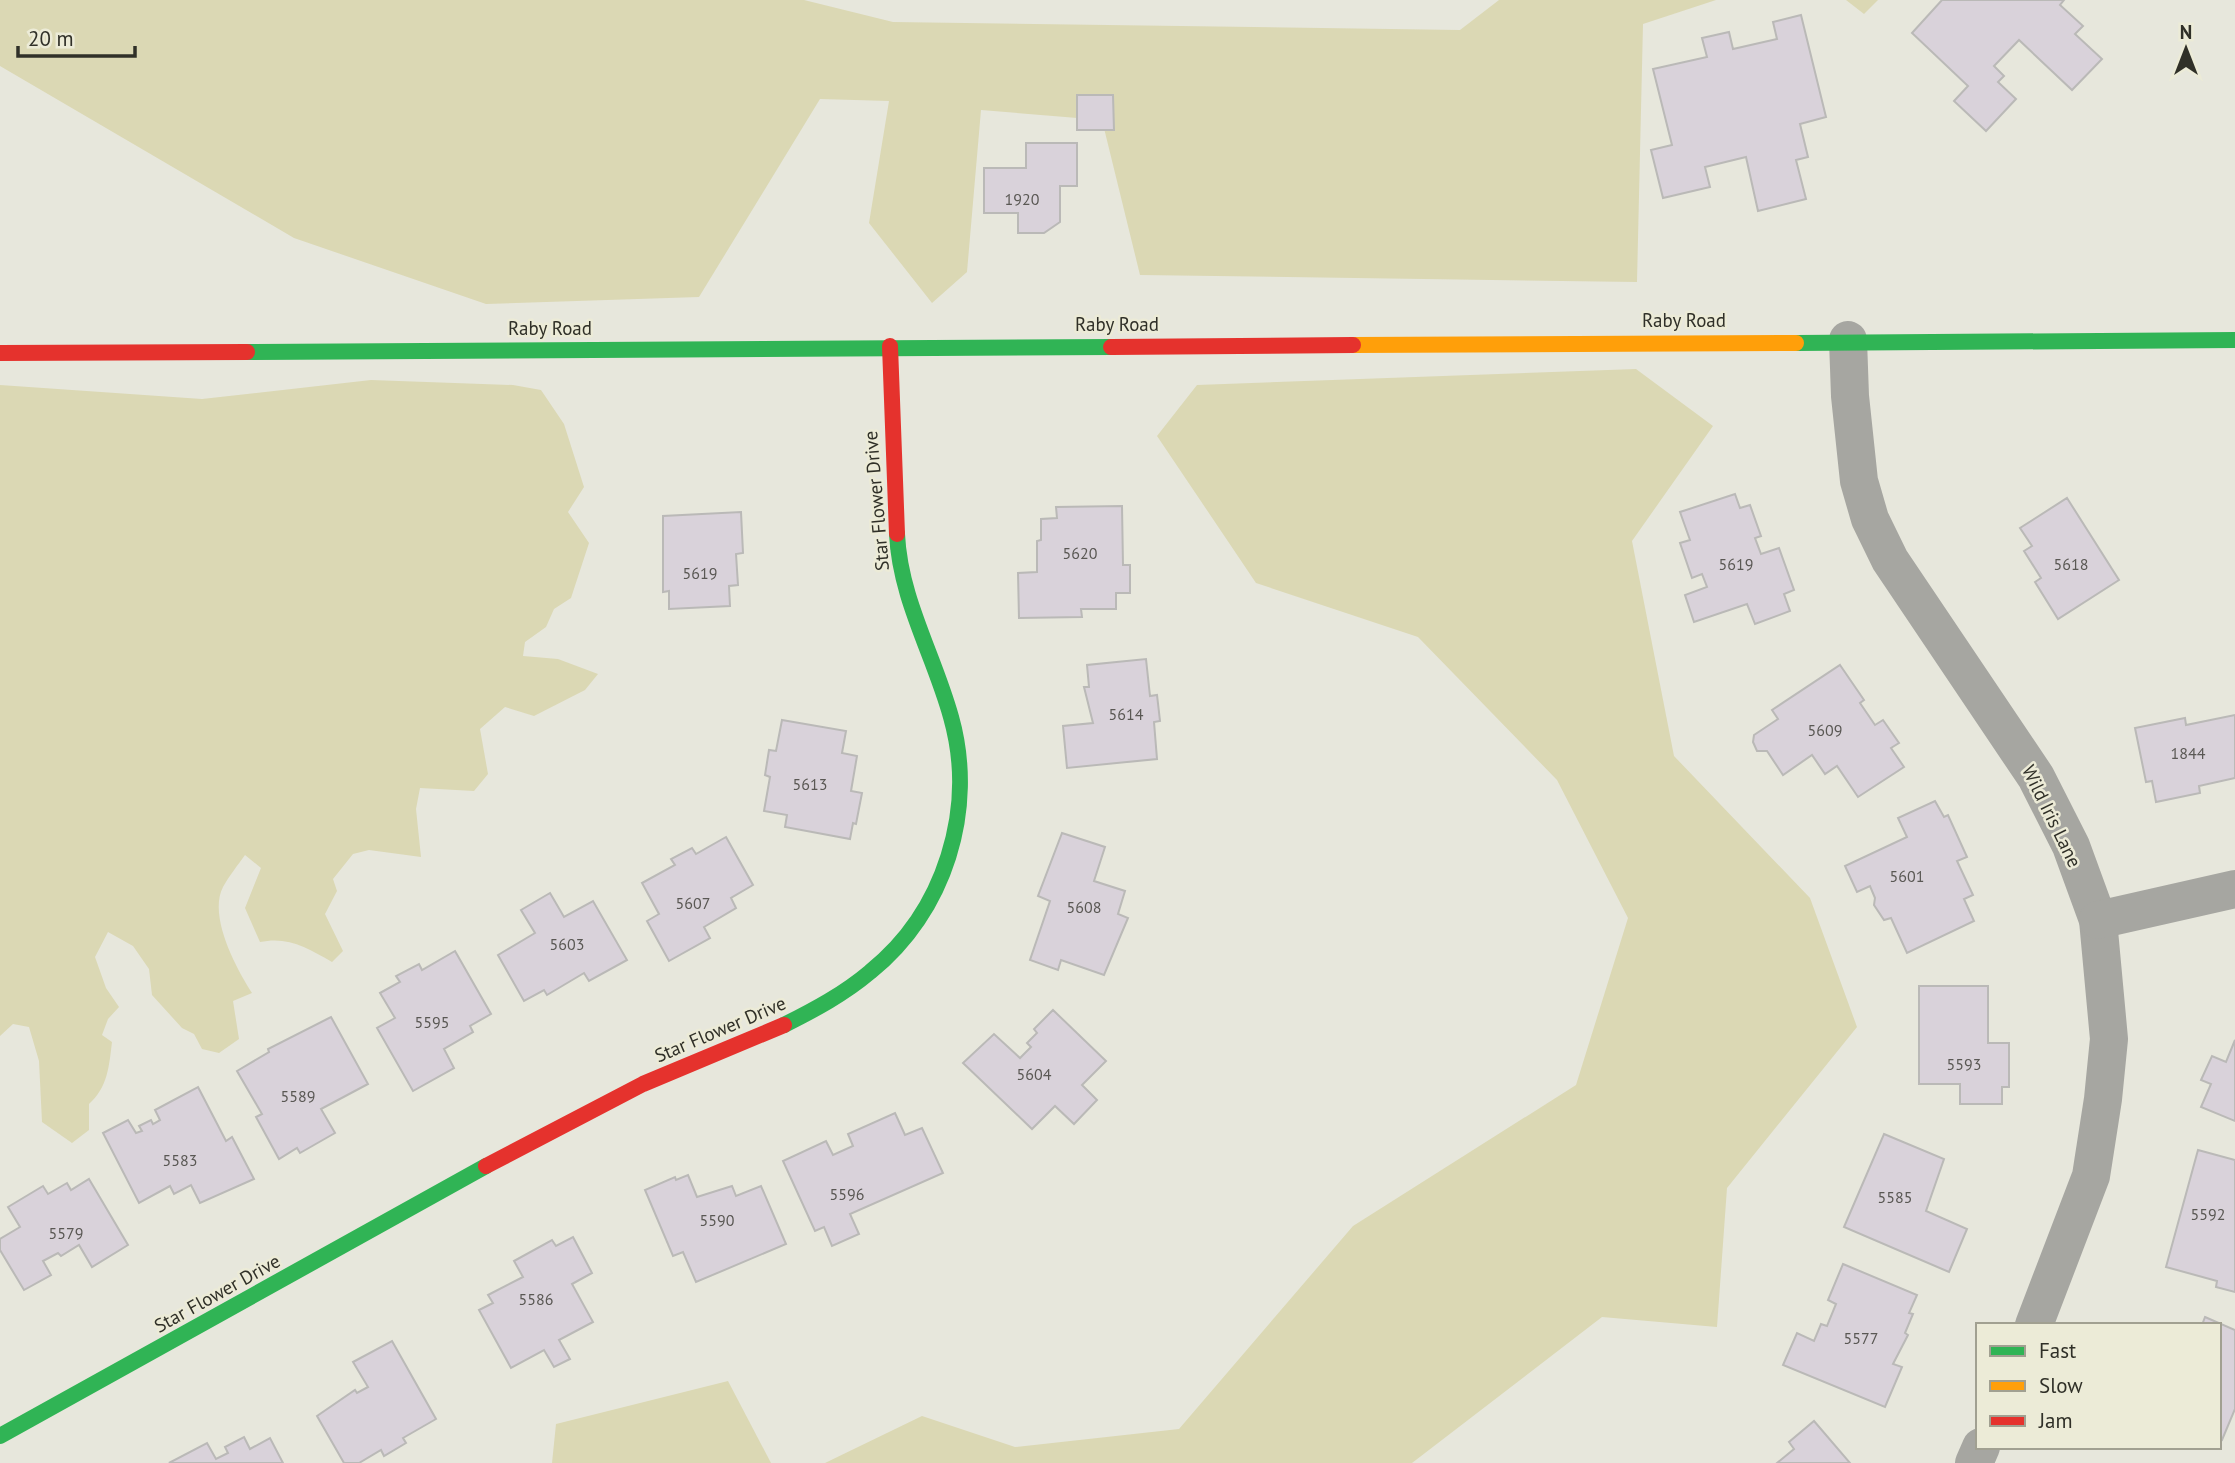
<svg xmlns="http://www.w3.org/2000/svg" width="2235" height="1463" font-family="'PT Sans',sans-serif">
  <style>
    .green { fill: #dbd8b4 }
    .building { fill: #d9d2da; stroke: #bab9b7; stroke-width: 2 }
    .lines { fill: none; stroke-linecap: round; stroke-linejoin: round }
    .street { stroke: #a6a6a1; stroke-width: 38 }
    .fast { stroke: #30b455; stroke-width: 16 }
    .slow { stroke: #ff9f0a; stroke-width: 16 }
    .jam { stroke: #e5322d; stroke-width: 16 }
    .labels { text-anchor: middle; stroke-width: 5; stroke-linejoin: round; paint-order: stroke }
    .number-label { font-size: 16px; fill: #5a5854 }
    .street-label { font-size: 19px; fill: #303028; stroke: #ecebd7 }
  </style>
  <rect width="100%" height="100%" fill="#e7e7dc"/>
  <g class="green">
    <polygon points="0,0 804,0 893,22 1460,30 1499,0 1716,0 1643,24 1637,282 1140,275 1102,120 981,110 967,272 932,303 869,223 889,101 820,99 699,297 486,304 294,238 0,66"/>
    <polygon points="1846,0 1878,0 1864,14"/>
    <polygon points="1636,369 1713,426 1632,541 1674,756 1810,898 1857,1027 1727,1188 1717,1327 1602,1317 1412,1463 825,1463 922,1416 1015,1447 1179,1429 1353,1226 1576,1085 1628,918 1557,780 1418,637 1256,583 1157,436 1197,385"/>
    <path d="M371 380 513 385 541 390 564 424 584 487 568 512 589 543 571 598 554 609 546 627 525 642 523 656 558 659 598 674 585 690 534 716 505 707 480 729 488 774 474 791 420 788 416 809 421 857 369 850 353 854 333 879 337 891 325 914 343 951 332 962C308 948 288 936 260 942L245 908 261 868 245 855C238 865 229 876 223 887 208 916 236 968 252 993L233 1001 239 1039 219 1053 202 1049 194 1034 182 1028 152 995 149 969 133 946 108 932 95 957 106 988 119 1007 108 1019 102 1035 112 1042C109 1066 108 1087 89 1104V1130L72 1143 42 1122 39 1061 29 1027 13 1024 0 1036V385L202 399Z"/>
    <polygon points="728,1381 771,1463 552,1463 556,1424"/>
  </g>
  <g class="building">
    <polygon points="1942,0 2064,0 2060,5 2083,26 2075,34 2102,59 2072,90 2019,40 1994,66 2004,76 1998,82 2016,99 1986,131 1954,101 1968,86 1912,33"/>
    <polygon points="1801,15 1826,117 1800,124 1808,157 1796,160 1806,199 1758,211 1746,157 1705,167 1710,187 1663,198 1651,150 1672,145 1653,69 1707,57 1702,38 1729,32 1733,49 1777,39 1773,22"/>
    <polygon points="1077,95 1113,95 1114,130 1077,130"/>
    <polygon points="1026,143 1077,143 1077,186 1060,186 1060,222 1044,233 1018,233 1018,213 984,213 984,168 1026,168"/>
    <polygon points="1735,494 1740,508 1750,505 1761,536 1755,538 1761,554 1779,548 1794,590 1784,594 1790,611 1755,624 1747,604 1694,622 1685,595 1707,587 1702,574 1692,578 1680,543 1690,540 1680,512"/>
    <polygon points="2067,498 2119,580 2058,619 2035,582 2041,578 2024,551 2032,546 2020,528"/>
    <polygon points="1122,506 1123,565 1130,565 1130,593 1116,593 1116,609 1081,609 1082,617 1019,618 1018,573 1037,572 1037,541 1041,540 1041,519 1057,518 1056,507"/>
    <polygon points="741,512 743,553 736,554 738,585 729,586 730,606 669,609 669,591 663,592 663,516"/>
    <polygon points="1146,659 1150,696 1157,695 1160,721 1154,722 1157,759 1067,768 1063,726 1093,723 1084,687 1089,687 1087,665"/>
    <polygon points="1840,665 1864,700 1860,703 1875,725 1883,720 1899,743 1891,748 1904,767 1858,797 1837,766 1825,774 1812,755 1783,775 1767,751 1757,751 1753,742 1754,735 1778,719 1772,710"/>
    <polygon points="2235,715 2235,778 2199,786 2200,793 2156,802 2152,781 2146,782 2135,728 2185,718 2186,725"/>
    <polygon points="782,720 846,731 842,753 857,756 851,791 862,793 856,824 853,823 850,839 785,827 787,815 764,811 770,777 765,775 769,750 776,751"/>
    <polygon points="1935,801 1944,817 1948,815 1967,857 1957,861 1973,895 1964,899 1974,921 1907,953 1891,918 1884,920 1874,905 1875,898 1870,886 1857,892 1845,866 1907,837 1898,818"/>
    <polygon points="1062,833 1105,847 1094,881 1125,891 1118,914 1128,918 1104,975 1061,960 1058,970 1030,960 1050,901 1038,896"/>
    <polygon points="726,837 753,885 731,898 736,908 704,927 710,938 669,961 647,921 659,914 642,883 675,865 671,859 692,848 696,854"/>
    <polygon points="550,893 564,917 593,901 627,960 589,981 584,973 547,995 544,990 524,1001 498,955 535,933 521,910"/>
    <polygon points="455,951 491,1014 470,1026 473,1032 444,1049 454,1068 413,1091 377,1028 395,1018 380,993 400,982 396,976 419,964 422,970"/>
    <polygon points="1919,986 1988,986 1988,1043 2009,1043 2009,1087 2002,1087 2002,1104 1960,1104 1960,1084 1919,1084"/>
    <polygon points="1053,1010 1106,1061 1082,1085 1097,1100 1074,1124 1055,1106 1032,1129 963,1063 994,1034 1020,1058 1031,1047 1027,1043 1037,1033 1034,1029"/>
    <polygon points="331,1017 368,1084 321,1109 335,1133 300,1153 297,1148 279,1159 256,1117 262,1114 237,1071 269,1052 268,1049"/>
    <polygon points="2235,1040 2235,1121 2201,1107 2211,1084 2201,1080 2212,1056 2226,1062"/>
    <polygon points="198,1087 226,1141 232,1137 254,1179 200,1203 191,1185 174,1194 170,1186 139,1203 103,1133 128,1120 136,1133 142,1131 139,1126 151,1120 153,1124 160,1120 155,1110"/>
    <polygon points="895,1113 905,1135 922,1128 943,1173 850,1214 859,1234 832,1246 824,1227 815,1231 783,1161 826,1141 833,1155 853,1146 848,1134"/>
    <polygon points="1884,1134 1944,1159 1926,1211 1967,1229 1949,1272 1844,1227"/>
    <polygon points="2198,1150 2235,1160 2235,1292 2216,1287 2217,1281 2166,1267"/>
    <polygon points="688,1175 697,1197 732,1186 736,1196 761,1186 786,1244 696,1282 683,1252 673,1256 645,1190 675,1177 676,1180"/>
    <polygon points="89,1179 128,1245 92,1267 79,1245 61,1256 58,1253 43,1261 51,1275 24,1290 0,1250 0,1239 20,1227 8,1207 43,1186 48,1194 67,1183 71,1190"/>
    <polygon points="573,1237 592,1273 572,1284 593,1322 559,1340 570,1359 554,1367 544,1350 511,1368 479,1310 493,1303 488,1295 523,1277 514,1261 552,1240 556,1246"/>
    <polygon points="1843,1264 1917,1295 1909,1313 1913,1314 1905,1333 1908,1335 1893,1364 1902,1367 1885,1407 1783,1365 1797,1333 1814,1341 1821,1324 1827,1326 1836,1304 1828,1300"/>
    <polygon points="2205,1317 2235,1330 2235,1409 2222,1440 2219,1439 2219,1325 2202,1325"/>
    <polygon points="392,1341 436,1419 403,1438 406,1443 384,1456 381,1450 359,1463 344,1463 317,1416 355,1390 357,1393 368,1387 353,1362"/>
    <polygon points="1814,1421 1850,1463 1777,1463 1794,1449 1789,1442"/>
    <polygon points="244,1437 250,1449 270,1438 283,1463 169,1463 207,1443 216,1459 228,1453 225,1447"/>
  </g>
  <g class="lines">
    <g class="street">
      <polyline points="1848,340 1850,396 1859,481 1870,519 1890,560 2036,777 2071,846 2098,920 2109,1039 2103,1099 2091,1176 2034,1325"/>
      <polyline points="2098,920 2235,889"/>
      <polyline points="1974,1463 1981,1447"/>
    </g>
    <g class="fast">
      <polyline points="1796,343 2235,340"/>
      <polyline points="247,352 1111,347"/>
      <path d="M784 1025C814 1010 844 994 870 972 945 912 977 809 951 717 934 655 900 599 897 534"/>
      <polyline points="0,1436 486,1166"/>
    </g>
    <polyline class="slow" points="1353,345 1796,343"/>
    <g class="jam">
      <polyline points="890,346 897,534"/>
      <polyline points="1111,347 1353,345"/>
      <polyline points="0,353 247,352"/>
      <polyline points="486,1166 643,1084 784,1025"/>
    </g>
  </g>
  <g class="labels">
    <g class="number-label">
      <text x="1022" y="205">1920</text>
      <text x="1080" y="559">5620</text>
      <text x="1736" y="570">5619</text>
      <text x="2071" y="570">5618</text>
      <text x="700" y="579">5619</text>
      <text x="1126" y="720">5614</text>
      <text x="1825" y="736">5609</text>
      <text x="2188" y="759">1844</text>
      <text x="810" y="790">5613</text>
      <text x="1907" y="882">5601</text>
      <text x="693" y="909">5607</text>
      <text x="1084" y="913">5608</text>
      <text x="567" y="950">5603</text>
      <text x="432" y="1028">5595</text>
      <text x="1964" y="1070">5593</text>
      <text x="1034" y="1080">5604</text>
      <text x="298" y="1102">5589</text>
      <text x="180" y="1166">5583</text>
      <text x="847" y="1200">5596</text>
      <text x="1895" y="1203">5585</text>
      <text x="2208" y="1220">5592</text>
      <text x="717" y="1226">5590</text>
      <text x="66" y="1239">5579</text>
      <text x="536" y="1305">5586</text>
      <text x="1861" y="1344">5577</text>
    </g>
    <g class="street-label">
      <text x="1684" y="327">Raby Road</text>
      <text x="1117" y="331">Raby Road</text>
      <text x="550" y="335">Raby Road</text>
      <text transform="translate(876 501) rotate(-95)" y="7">Star Flower Drive</text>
      <text transform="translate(2052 816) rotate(64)" y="7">Wild Iris Lane</text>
      <text transform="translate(720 1029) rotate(-23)" y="7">Star Flower Drive</text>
      <text transform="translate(217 1293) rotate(-29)" y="7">Star Flower Drive</text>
    </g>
  </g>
  <rect x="1976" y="1323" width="245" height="126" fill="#ecebd7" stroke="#a1a091" stroke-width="2"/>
  <rect x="1990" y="1346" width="35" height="10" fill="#30b455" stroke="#a1a091" stroke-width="2"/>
  <text x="2039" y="1358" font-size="21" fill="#303028">Fast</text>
  <rect x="1990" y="1381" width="35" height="10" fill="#ff9f0a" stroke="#a1a091" stroke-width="2"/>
  <text x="2039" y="1393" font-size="21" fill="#303028">Slow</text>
  <rect x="1990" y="1416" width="35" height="10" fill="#e5322d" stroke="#a1a091" stroke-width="2"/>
  <text x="2039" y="1428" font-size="21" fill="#303028">Jam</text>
  <g transform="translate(2186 49)" stroke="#ecebd7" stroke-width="5" paint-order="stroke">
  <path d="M0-5L12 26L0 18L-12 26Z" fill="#303028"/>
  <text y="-10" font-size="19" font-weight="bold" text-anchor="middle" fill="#303028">N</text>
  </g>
  <path d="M18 46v10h117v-10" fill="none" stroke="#303028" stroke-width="3.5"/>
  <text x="28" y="46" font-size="21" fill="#303028" stroke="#ecebd7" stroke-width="5" paint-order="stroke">20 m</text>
</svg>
